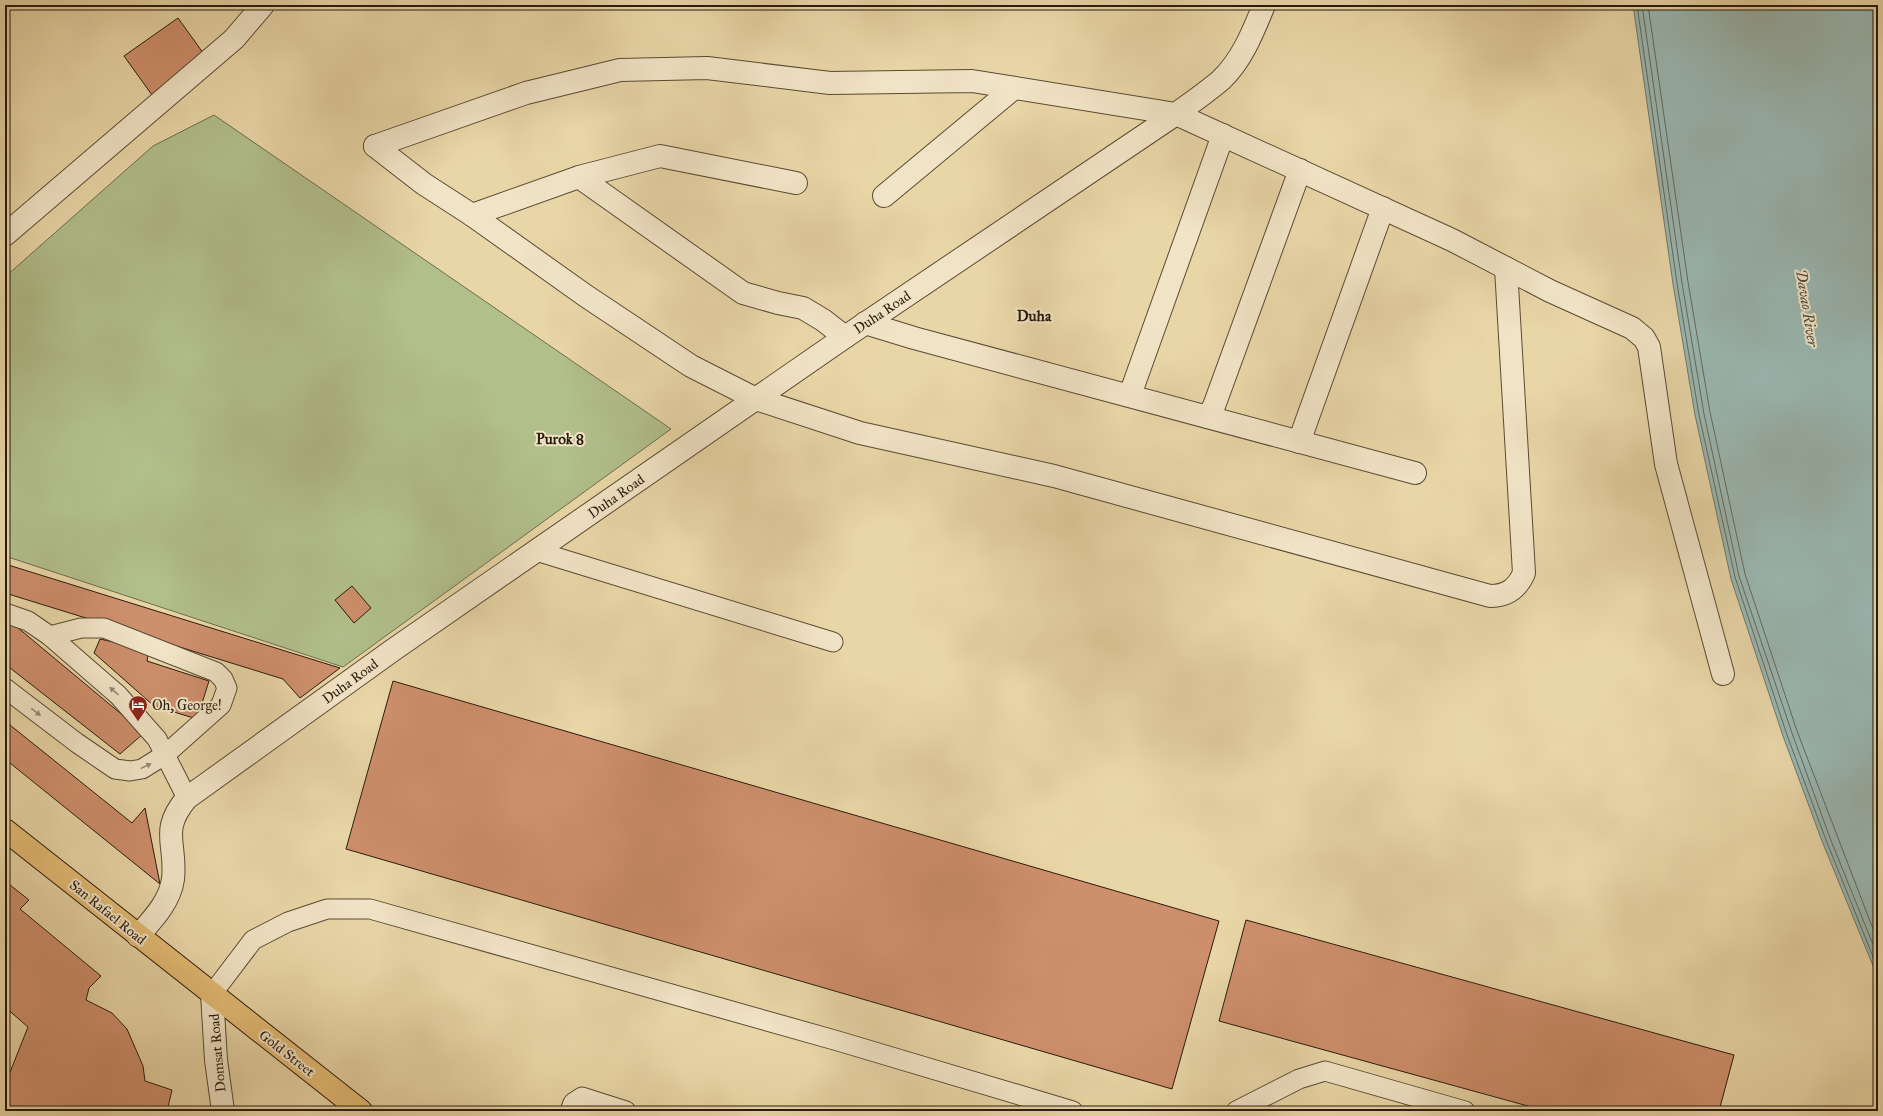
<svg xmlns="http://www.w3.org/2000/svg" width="1883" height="1116" font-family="'IM FELL Great Primer',serif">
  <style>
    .green { fill: #b1bf8b; stroke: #6d6d4c }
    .water { fill: #9ab7b1; stroke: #6d796f }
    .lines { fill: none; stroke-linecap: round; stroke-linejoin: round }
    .shore { stroke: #62695f; stroke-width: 1 }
    .building { fill: #ce8f6c; stroke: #291b0d }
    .service-casing { stroke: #594a34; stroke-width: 21 }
    .minor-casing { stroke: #594a34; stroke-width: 24 }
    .tertiary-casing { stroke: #594a34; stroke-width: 24 }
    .primary-casing { stroke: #291b0d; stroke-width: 24 }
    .service { stroke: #f1e4c6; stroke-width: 19 }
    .minor { stroke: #f1e4c6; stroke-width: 22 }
    .tertiary { stroke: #f1e4c6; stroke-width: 22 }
    .primary { stroke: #e4bb74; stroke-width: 22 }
    .oneway { fill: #978a73 }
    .labels { text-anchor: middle; stroke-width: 4; stroke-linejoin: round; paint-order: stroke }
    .street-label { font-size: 14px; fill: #291b0d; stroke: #f1e4c6 }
    .poi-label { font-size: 14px; fill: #291b0d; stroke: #f1e4c6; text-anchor: start }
    .water-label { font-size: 15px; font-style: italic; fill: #4b4a3e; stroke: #f1e4c6 }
    .neighbourhood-label { font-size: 15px; font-weight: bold; fill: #291b0d; stroke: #f1e4c6 }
  </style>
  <rect width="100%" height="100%" fill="#e9d6a7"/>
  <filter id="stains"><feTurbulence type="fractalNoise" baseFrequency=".005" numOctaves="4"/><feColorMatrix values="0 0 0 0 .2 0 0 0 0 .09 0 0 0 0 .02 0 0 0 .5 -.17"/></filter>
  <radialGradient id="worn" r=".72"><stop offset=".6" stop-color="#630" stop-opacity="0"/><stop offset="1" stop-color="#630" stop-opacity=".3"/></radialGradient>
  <polygon class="green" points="214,115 671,429 343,667 5,556 5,277 153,146"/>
  <polygon class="water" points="1633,5 1878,5 1878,978 1822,841 1783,736 1731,579 1695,415 1673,284"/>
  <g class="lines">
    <g class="shore">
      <polyline points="1637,5 1677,283 1699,415 1735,577 1787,735 1826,840 1878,969"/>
      <polyline points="1642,5 1682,283 1704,414 1739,576 1792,733 1830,838 1878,957"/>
      <polyline points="1648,5 1688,282 1710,412 1745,574 1797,731 1878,942"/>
    </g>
  </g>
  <g class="building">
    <polygon points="178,18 206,57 152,95 124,56"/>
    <polygon points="5,564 340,668 300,698 283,679 5,593"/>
    <polygon points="352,586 371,608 354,623 335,600"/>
    <polygon points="11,622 144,733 120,754 5,664 5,628"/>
    <polygon points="100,639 149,650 147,661 209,681 197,719 154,706 94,653"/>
    <polygon points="393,681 1219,921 1172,1089 346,849"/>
    <polygon points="5,721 132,823 145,808 160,884 5,759"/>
    <polygon points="5,881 29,900 20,909 101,976 89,988 86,1000 112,1013 127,1029 143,1066 145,1081 172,1090 167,1111 5,1111 5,1085 28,1027 5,1007"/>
    <polygon points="1246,920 1734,1055 1719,1111 1546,1111 1219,1021"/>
  </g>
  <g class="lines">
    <defs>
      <g id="service">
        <polyline points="536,551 833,642"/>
        <polyline points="5,613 28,621 50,636 118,695 157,739 187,798"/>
        <polyline points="5,688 77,743 115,769 130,771 142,769 166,754 221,705 227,688 223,679 216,672 104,628 81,628 50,636"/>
        <polyline points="212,994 253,940 288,922 327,909 370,909 838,1041 1073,1111"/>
        <polyline points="570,1111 573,1103 582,1097 626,1111"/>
        <polyline points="1236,1111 1299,1079 1325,1071 1465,1111"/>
      </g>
      <g id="minor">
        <polyline points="375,146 526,93 620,70 707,68 830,83 972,81 1176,114 1452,240 1550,291 1632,328 1644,338 1649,347 1666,464 1723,674"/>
        <path d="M375 146 424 184 472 215 586 296 691 366 756 399 860 433 1054 476 1490 596C1507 596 1517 589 1524 573L1506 268"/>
        <polyline points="579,177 743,293 778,303 803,308 823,320 845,337"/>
        <polyline points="884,196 1014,88"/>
        <polyline points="472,215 579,177 660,156 796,183"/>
        <polyline points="5,235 234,39 263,5"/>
        <polyline points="865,323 914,338 1415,473"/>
        <polyline points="1130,395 1223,135"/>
        <polyline points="1208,417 1214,406 1300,170"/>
        <polyline points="1299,442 1383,208"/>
        <path d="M138 936C152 920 170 902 173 879 177 843 159 831 187 798L393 650 845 337 1176 114C1191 103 1207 92 1221 80 1242 60 1253 32 1264 5"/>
      </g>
      <polyline id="tertiary" points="212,994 216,1060 223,1111"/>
      <polyline id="primary" points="5,830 361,1111"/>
    </defs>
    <use href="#service" class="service-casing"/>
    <use href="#minor" class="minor-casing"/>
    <use href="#tertiary" class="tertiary-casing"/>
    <use href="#primary" class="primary-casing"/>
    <use href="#service" class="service"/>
    <use href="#minor" class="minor"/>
    <use href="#tertiary" class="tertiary"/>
    <use href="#primary" class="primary"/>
  </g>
  <defs><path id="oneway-solid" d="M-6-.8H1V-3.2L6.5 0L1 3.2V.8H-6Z"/></defs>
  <g class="oneway">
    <use href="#oneway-solid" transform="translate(114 691) rotate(-139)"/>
    <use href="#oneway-solid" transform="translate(36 712) rotate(37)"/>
    <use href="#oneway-solid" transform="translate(146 766) rotate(-26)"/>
  </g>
  <defs>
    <symbol id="hotel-pin" viewBox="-11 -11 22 30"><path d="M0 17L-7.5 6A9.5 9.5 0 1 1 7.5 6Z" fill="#8f2418" stroke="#f1e4c6"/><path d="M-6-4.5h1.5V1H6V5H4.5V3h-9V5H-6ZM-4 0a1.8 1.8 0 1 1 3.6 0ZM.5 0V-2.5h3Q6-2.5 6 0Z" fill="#fff"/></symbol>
  </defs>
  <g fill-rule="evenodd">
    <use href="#hotel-pin" x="127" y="694" width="22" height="30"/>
  </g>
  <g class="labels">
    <g class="street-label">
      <text transform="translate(882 312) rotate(-34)" y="5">Duha Road</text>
      <text transform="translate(616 496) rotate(-35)" y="5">Duha Road</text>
      <text transform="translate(350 681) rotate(-36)" y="5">Duha Road</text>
      <text transform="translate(108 912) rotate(39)" y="5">San Rafael Road</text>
      <text transform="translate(217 1053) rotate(-95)" y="5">Domsat Road</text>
      <text transform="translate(287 1053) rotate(38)" y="5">Gold Street</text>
    </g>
    <g class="poi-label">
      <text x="152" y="710">Oh, George!</text>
    </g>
    <g class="water-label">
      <text transform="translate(1807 308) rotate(81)" y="5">Davao River</text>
    </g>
    <g class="neighbourhood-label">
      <text x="1034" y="321">Duha</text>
      <text x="560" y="444">Purok 8</text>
    </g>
  </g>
  <rect width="1883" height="1116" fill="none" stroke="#e9d6a7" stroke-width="20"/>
  <rect x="6" y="6" width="1871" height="1104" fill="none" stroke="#291b0d" stroke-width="2"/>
  <rect x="10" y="10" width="1863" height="1096" fill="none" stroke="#291b0d"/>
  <rect width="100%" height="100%" filter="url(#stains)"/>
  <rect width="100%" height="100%" fill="url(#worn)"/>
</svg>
